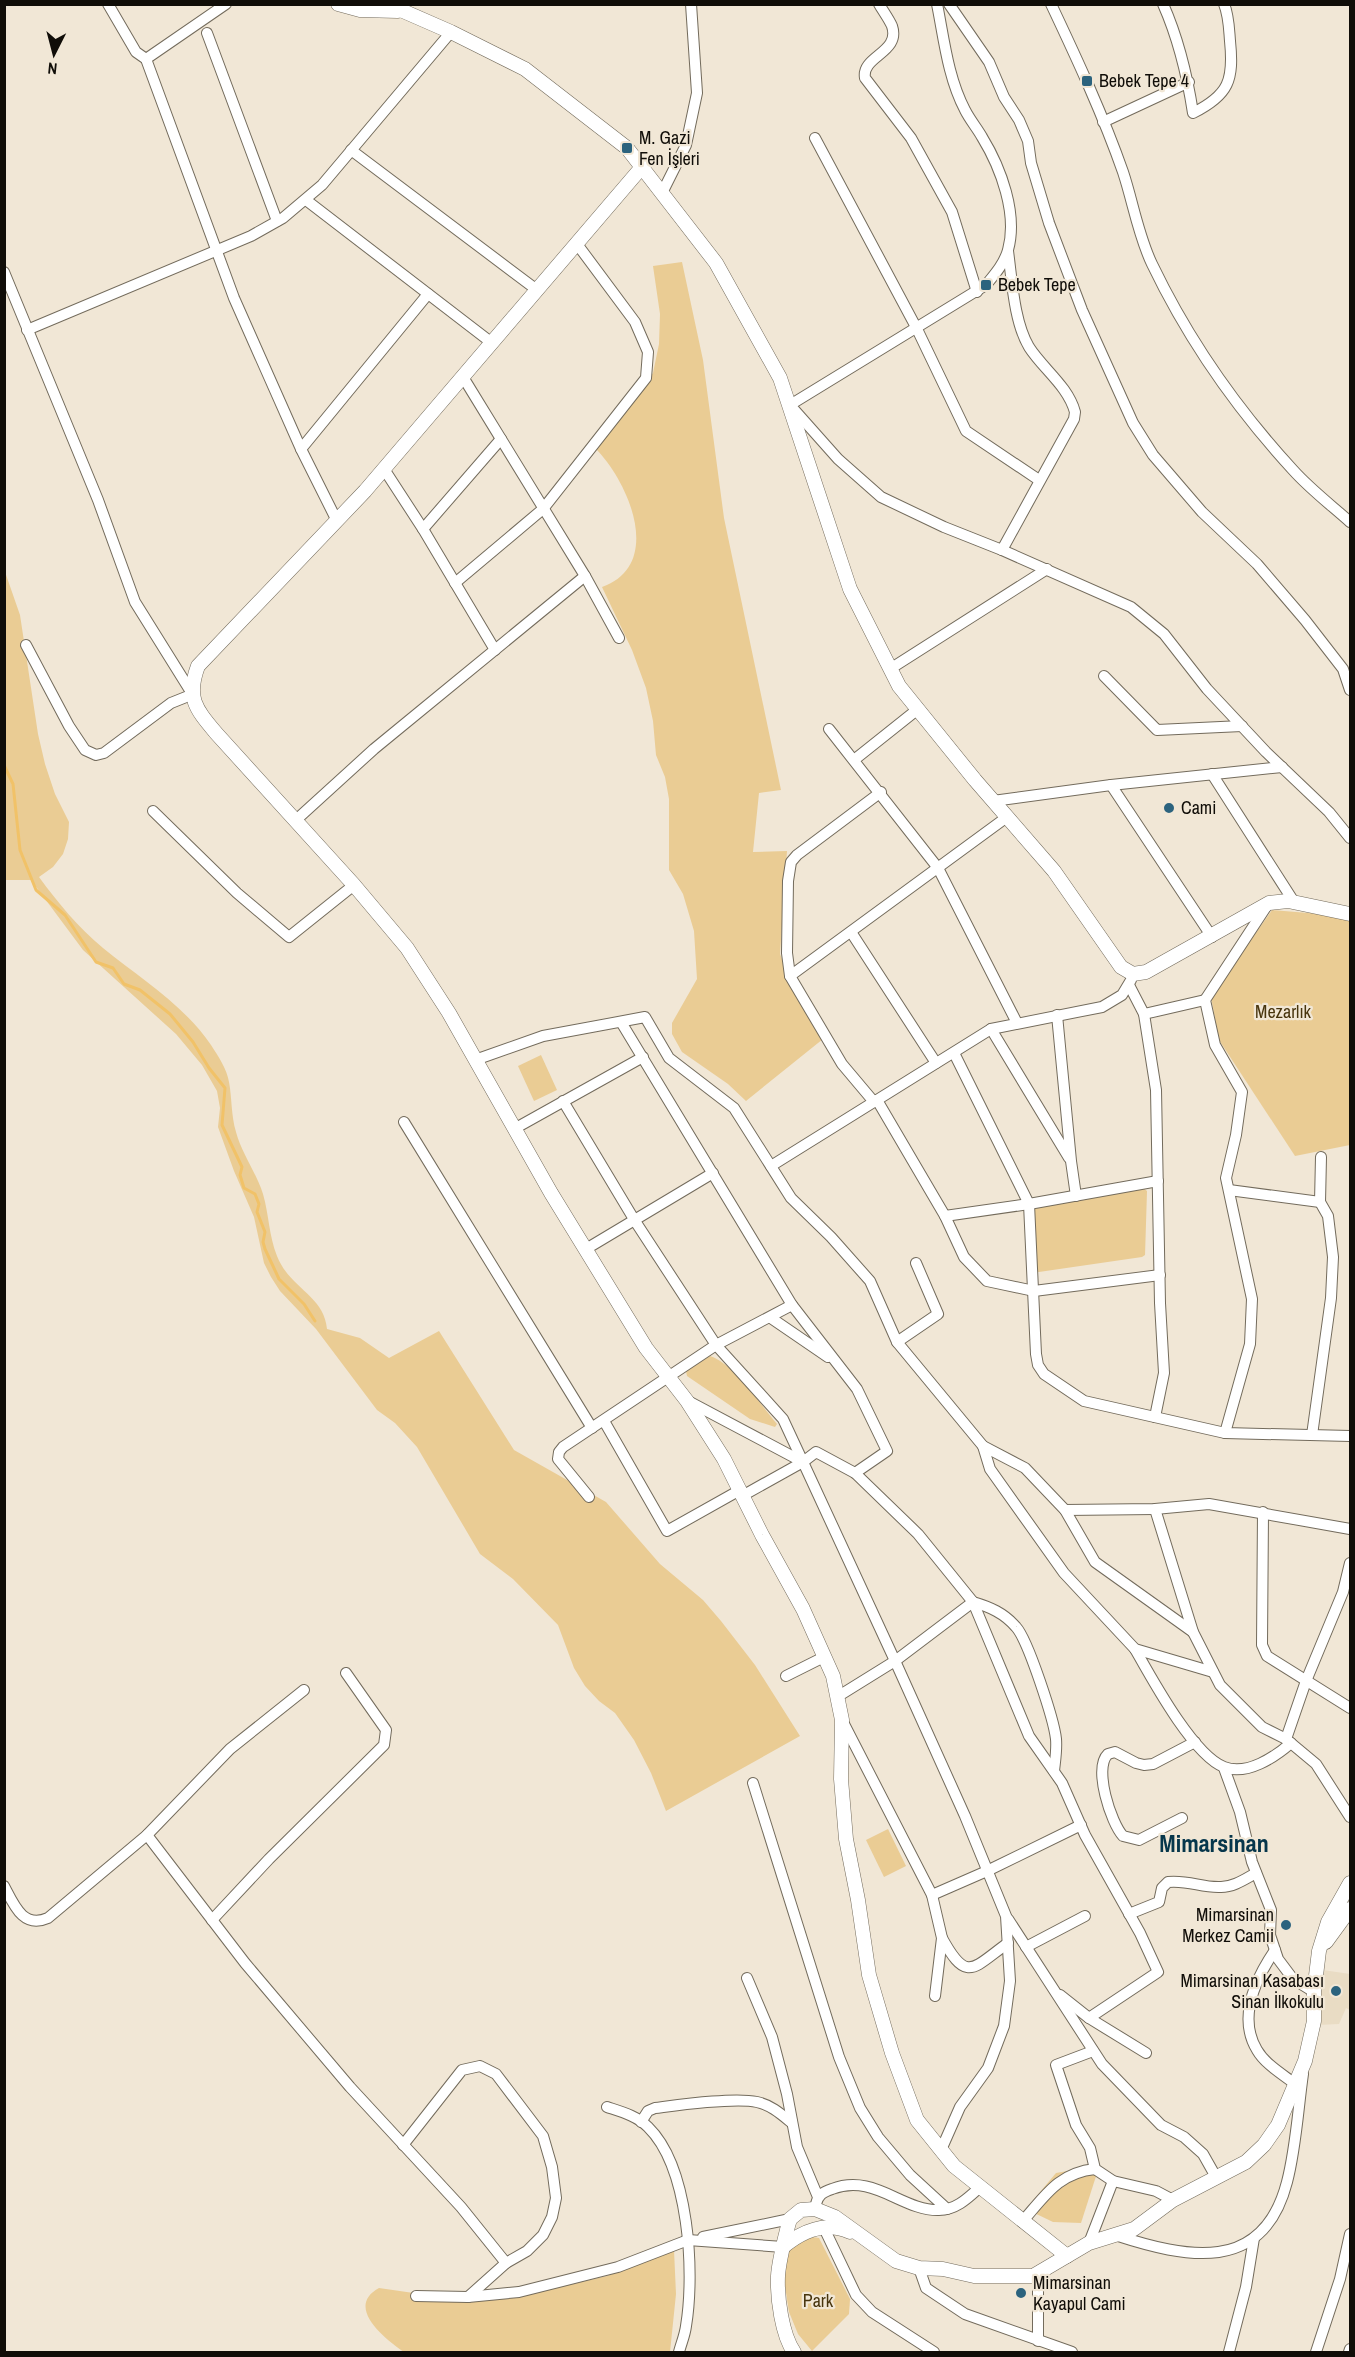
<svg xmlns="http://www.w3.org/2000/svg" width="1355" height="2357" font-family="'Archivo Narrow',sans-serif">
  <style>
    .built { fill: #e9dcc4 }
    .green { fill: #eacc94 }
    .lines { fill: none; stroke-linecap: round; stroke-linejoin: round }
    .stream { stroke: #f1c268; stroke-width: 3 }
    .minor-casing { stroke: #736b5c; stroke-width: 12 }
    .tertiary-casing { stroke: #736b5c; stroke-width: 15 }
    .minor { stroke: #fff; stroke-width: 10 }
    .tertiary { stroke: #fff; stroke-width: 14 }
    .poi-dot { fill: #2c637e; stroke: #f1e7d6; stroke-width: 2 }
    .labels { text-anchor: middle; stroke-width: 4.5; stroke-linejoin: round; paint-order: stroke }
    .poi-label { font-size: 18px; fill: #100d08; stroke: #f1e7d6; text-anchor: start }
    .park-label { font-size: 18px; fill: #48350e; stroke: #f1e7d6 }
    .district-label { font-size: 24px; font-weight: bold; fill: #06364b; stroke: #f1e7d6 }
  </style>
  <rect width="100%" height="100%" fill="#f1e7d6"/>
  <polygon class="built" points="1323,1970 1350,1974 1350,2010 1346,2008 1339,2024 1317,2025"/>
  <g class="green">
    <path d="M682 262 703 360 724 518 781 790 759 793 753 852 787 851 780 954 787 972 823 1039 746 1101 728 1084 682 1052 672 1034V1023L697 979 694 931 683 894 669 870V799L665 777 656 755 653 721 646 688 632 650 602 587C666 564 627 478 593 446L653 373 659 344 660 314 653 266Z"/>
    <path d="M4 569 20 615 38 734 45 764 55 794 69 822 68 839 63 854 53 867 39 877C58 903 78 927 103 948 141 979 183 1004 211 1045 218 1056 227 1069 229 1082 232 1098 231 1115 236 1132 242 1154 256 1172 263 1194 269 1215 269 1236 277 1256 290 1289 324 1295 327 1329L360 1338 389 1358 439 1331 514 1450 606 1502 660 1564 703 1600 721 1621 755 1665 800 1736 666 1811 651 1773 634 1740 615 1713 599 1701 585 1686 574 1668 558 1625 513 1579 480 1554 417 1447 395 1423 377 1410 316 1329 280 1291 271 1277 264 1263 254 1217 234 1171 218 1127 220 1108 217 1091 202 1065 176 1034 83 950 31 880H5Z"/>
    <polygon points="1272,910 1320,914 1350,920 1350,1145 1295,1156 1219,1040 1211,997"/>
    <polygon points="541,1055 557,1090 534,1101 518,1066"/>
    <polygon points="1137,1183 1147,1191 1145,1255 1142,1257 1032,1273 1031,1205"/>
    <path d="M710 1356C733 1363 760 1404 777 1424L775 1427 750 1419 687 1376 686 1371Z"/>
    <polygon points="888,1829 906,1866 884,1877 866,1840"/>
    <polygon points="1085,2168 1098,2170 1081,2223 1053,2222 1026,2209 1056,2173"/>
    <polygon points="799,2235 819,2238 850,2299 849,2314 812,2351 798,2334 789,2312 784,2280 784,2258"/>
    <path d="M674 2250 676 2294 670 2352H404C386 2340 344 2307 379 2288L462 2300 543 2291 607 2276Z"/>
  </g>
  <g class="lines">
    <polyline class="stream" points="4,765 13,784 20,850 36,890 65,915 96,962 113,968 124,984 140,990 170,1014 193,1042 209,1068 225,1088 222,1125 242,1167 240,1175 244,1188 255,1194 259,1204 257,1212 265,1232 263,1242 265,1249 279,1279 304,1304 315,1321"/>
    <defs>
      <g id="minor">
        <polyline points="108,4 136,52 146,59 234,298 301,449 337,521"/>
        <path d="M879 4C883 11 889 19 892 26 901 53 861 56 865 78L911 138 952 212 977 292"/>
        <path d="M937 4C944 39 948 78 965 110 970 120 977 128 982 137 1001 168 1018 214 1008 250 1004 264 995 274 986 285L790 405 838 459 881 497 944 527 1002 550 1131 607 1164 634 1207 689 1266 752 1329 812 1350 838"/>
        <polyline points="949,4 989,62 1004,97 1019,120 1028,141 1031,163 1049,223 1082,310 1133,423 1153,455 1202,512 1257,564 1305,620 1343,669 1350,690"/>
        <path d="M1051 4C1077 59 1103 115 1123 172 1133 202 1138 235 1152 264 1188 339 1236 408 1293 470 1310 489 1331 505 1350 522"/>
        <path d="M1163 4C1179 40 1187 74 1193 113 1229 95 1234 80 1230 41 1229 29 1229 16 1224 4"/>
        <polyline points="207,33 277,221"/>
        <polyline points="146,59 226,4"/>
        <polyline points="1103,122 1189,82"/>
        <polyline points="815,138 917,329 966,431 1039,480"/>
        <polyline points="351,150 537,290"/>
        <polyline points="662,193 686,145 697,93 691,4"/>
        <polyline points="306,200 492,343"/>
        <polyline points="4,272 98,500 135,602 193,695"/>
        <polyline points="27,330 251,236 283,218 322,185 451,32"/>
        <polyline points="463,377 585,576 619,638"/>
        <polyline points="301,449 428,294"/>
        <polyline points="384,469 423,529 495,650"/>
        <polyline points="423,529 501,439"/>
        <path d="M1002 550 1074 419 1075 412C1068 386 1043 369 1029 347 1014 322 1012 280 1008 251"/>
        <polyline points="455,583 543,509 646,378 648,352 635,322 577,244"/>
        <polyline points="26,645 69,726 85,750 96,755 104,753 171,703 191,695"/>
        <polyline points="890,669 1047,569"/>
        <polyline points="1104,676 1157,730 1242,726"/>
        <polyline points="829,729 938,868 1017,1023"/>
        <polyline points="854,760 918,709"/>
        <polyline points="1212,774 1294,902"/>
        <polyline points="1111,785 1212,937"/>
        <polyline points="993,801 1111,785 1282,767"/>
        <polyline points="153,811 237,893 289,937 354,885"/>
        <polyline points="296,820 374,749 585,576"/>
        <polyline points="851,932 936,1063"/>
        <polyline points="790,976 1007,817"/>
        <polyline points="1129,985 1144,1014 1156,1090 1160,1303 1164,1373 1155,1417"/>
        <polyline points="1144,1014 1205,1000"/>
        <polyline points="1057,1015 1071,1161 1076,1196"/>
        <polyline points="621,1022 792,1305 857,1389 887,1451 855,1473"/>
        <polyline points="991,1029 1069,1158"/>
        <polyline points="954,1053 1029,1204 1036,1354 1038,1365 1044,1374 1084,1401 1225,1433 1350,1436"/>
        <polyline points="475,1060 543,1036 645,1017 669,1058 734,1108 791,1198 831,1237 870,1281 897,1342 983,1446 1025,1468 1065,1510 1095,1562 1193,1632"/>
        <polyline points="877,1100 945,1216 964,1257 987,1281 1034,1291 1160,1275"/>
        <polyline points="563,1101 635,1221 716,1345 783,1419 803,1462"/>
        <polyline points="874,1102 842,1064 790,976 787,953 788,881 791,862 797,855 881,792"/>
        <polyline points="404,1122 592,1428"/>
        <polyline points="514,1129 643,1057"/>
        <polyline points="771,1166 991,1029 1102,1007 1122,995 1131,980"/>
        <polyline points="1229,1190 1320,1202"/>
        <polyline points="945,1216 1029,1204 1158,1181"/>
        <polyline points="586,1249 713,1173"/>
        <polyline points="771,1318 828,1357"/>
        <polyline points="897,1342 938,1314 916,1263"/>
        <polyline points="688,1401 803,1462 896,1663 965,1816 1006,1916 1010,1981 1004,2026 988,2068 960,2107 941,2150"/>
        <polyline points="604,1421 667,1531 740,1490"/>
        <polyline points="1225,1433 1250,1344 1252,1299 1226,1178 1236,1135 1242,1092 1215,1045 1205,1000 1268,904"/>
        <polyline points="1312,1435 1331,1298 1333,1257 1328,1216 1320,1202 1321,1157"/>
        <polyline points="983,1446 990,1469 1064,1573 1135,1649 1213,1672"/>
        <polyline points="742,1496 803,1462 816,1452 855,1473 918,1534 973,1602 895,1661 837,1697"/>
        <polyline points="589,1497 558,1459 559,1452 563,1447 716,1345 792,1305"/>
        <polyline points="1155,1509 1193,1632 1220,1685 1262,1727 1286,1739 1316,1764 1350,1817"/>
        <polyline points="1065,1510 1155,1509 1209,1504 1350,1529"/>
        <polyline points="1263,1512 1262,1645 1267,1656 1350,1708"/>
        <polyline points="973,1602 1029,1736 1062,1783 1085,1835 1140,1933 1158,1972 1089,2018"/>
        <path d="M973 1602C990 1607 1004 1613 1016 1627 1028 1640 1054 1720 1056 1739 1057 1750 1055 1761 1054 1771"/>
        <path d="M1135 1649C1152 1679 1193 1755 1224 1767 1247 1776 1275 1757 1291 1743"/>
        <polyline points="786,1676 824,1657"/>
        <polyline points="843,1722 932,1895 942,1938 935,1996"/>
        <polyline points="1286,1739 1306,1681 1343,1592 1350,1563"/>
        <polyline points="1224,1768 1240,1812 1252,1862 1271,1910 1270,1935 1278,1959 1293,1979 1314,1992"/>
        <polyline points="753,1783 839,2057 860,2108 878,2137 910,2175 947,2209"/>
        <path d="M1182 1818 1139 1840 1123 1836C1111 1823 1093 1768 1108 1754L1115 1752 1136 1763 1144 1765 1153 1764 1195 1742"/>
        <polyline points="147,1835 245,1963 350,2087 461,2207 506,2263 468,2297"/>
        <path d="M4 1886C14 1905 23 1929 48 1918L147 1835 230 1749 304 1690"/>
        <polyline points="932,1895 987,1871 1081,1825"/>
        <path d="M1129 1914 1159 1902 1162 1888 1168 1882C1190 1880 1201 1888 1221 1887 1234 1887 1245 1879 1256 1873"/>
        <polyline points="1008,1919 1102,2064 1161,2125 1184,2137 1203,2154 1216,2177"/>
        <polyline points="212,1920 269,1859 384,1745 386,1730 346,1673"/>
        <path d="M942 1938C967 1984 973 1968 1008 1943"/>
        <polyline points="1026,1947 1085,1916"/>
        <path d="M1275 1950C1256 1978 1237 2017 1257 2050 1265 2064 1282 2074 1295 2084"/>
        <polyline points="747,1978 772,2037 787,2094 797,2147 818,2197"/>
        <polyline points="1060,1995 1089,2018 1146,2053"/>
        <polyline points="1093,2051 1056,2065 1076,2125 1090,2148 1095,2169 1113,2181 1156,2191 1173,2200"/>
        <path d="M607 2107C622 2112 637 2116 648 2127 689 2167 695 2272 686 2326 685 2335 681 2344 679 2352"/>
        <path d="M641 2122 648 2111 655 2108C679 2105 734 2097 757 2102 771 2105 781 2114 792 2123"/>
        <polyline points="403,2145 462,2070 480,2066 496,2074 543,2136 552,2167 556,2198 552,2217 543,2235 527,2251 506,2263"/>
        <path d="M816 2204C818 2195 823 2192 832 2189 874 2173 902 2211 939 2210 956 2210 968 2198 979 2188"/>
        <path d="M1022 2222C1045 2196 1058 2173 1095 2169"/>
        <polyline points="824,2228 856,2295 872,2312 934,2352"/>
        <path d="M1115 2235C1186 2258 1263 2275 1287 2182 1296 2148 1298 2109 1303 2074"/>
        <polyline points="703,2237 790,2219"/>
        <polyline points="1089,2243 1113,2181"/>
        <polyline points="919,2268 926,2288 965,2314 1072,2352"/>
        <polyline points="1038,2273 1038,2341"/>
        <polyline points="416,2296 468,2297 519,2292 618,2267 688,2240 783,2247"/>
        <polyline points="1229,2352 1246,2287 1254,2238"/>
        <polyline points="1316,2352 1340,2279 1350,2234"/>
        <polyline points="1349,2352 1350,2349"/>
      </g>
      <g id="tertiary">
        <polyline points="338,4 360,10 398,11"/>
        <polyline points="387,4 451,32 525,69 627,148 716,263 780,378 850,589 899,686 975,780 1054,871 1121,967 1133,974 1146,972 1269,903 1288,901 1350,914"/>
        <path d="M642 167 365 491 198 666C186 698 196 709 216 733L354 885 407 948 449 1013 551 1193 646 1348 687 1401 724 1459 762 1535 803 1609 833 1676 842 1720 841 1779 846 1839 858 1900 869 1975 892 2053 917 2120 954 2166 1067 2256"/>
        <polyline points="1326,1942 1350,1909"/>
        <path d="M783 2247C802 2231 826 2221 850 2232"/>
        <path d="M794 2352C782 2335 777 2298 778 2276 779 2260 784 2242 788 2226L790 2219 801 2210 815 2209 835 2217 896 2261 919 2268 943 2269 974 2276H1033L1089 2243 1134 2229 1173 2200 1246 2162 1264 2145 1278 2125 1305 2061 1314 2021V1992L1319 1951 1328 1922 1350 1883"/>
      </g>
    </defs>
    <use href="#minor" class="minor-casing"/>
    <use href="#tertiary" class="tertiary-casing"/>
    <use href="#minor" class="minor"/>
    <use href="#tertiary" class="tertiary"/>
  </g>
  <g class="poi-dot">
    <rect x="1081" y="75" width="12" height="12" rx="3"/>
    <rect x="621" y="142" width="12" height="12" rx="3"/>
    <rect x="980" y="279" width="12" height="12" rx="3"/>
    <circle cx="1169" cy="808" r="6"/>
    <circle cx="1286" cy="1925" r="6"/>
    <circle cx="1336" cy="1991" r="6"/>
    <circle cx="1021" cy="2293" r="6"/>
  </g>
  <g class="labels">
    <g class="poi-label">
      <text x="1099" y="87">Bebek Tepe 4</text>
      <text x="639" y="144">M. Gazi<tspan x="639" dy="21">Fen İşleri</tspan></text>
      <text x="998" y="291">Bebek Tepe</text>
      <text x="1181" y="814">Cami</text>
      <text x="1274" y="1921" text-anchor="end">Mimarsinan<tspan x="1274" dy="21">Merkez Camii</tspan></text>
      <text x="1324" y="1987" text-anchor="end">Mimarsinan Kasabası<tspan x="1324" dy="21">Sinan İlkokulu</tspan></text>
      <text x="1033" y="2289">Mimarsinan<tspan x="1033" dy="21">Kayapul Cami</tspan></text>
    </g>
    <g class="park-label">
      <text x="1283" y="1018">Mezarlık</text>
      <text x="818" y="2307">Park</text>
    </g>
    <g class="district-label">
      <text x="1214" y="1852">Mimarsinan</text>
    </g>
  </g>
  <rect width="1355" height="2357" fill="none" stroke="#100d08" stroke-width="12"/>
  <g transform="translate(54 54) rotate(186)" stroke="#f1e7d6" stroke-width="4.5" paint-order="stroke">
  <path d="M0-4.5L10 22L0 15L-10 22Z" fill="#100d08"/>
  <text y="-9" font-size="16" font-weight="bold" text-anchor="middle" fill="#100d08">N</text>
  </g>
</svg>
